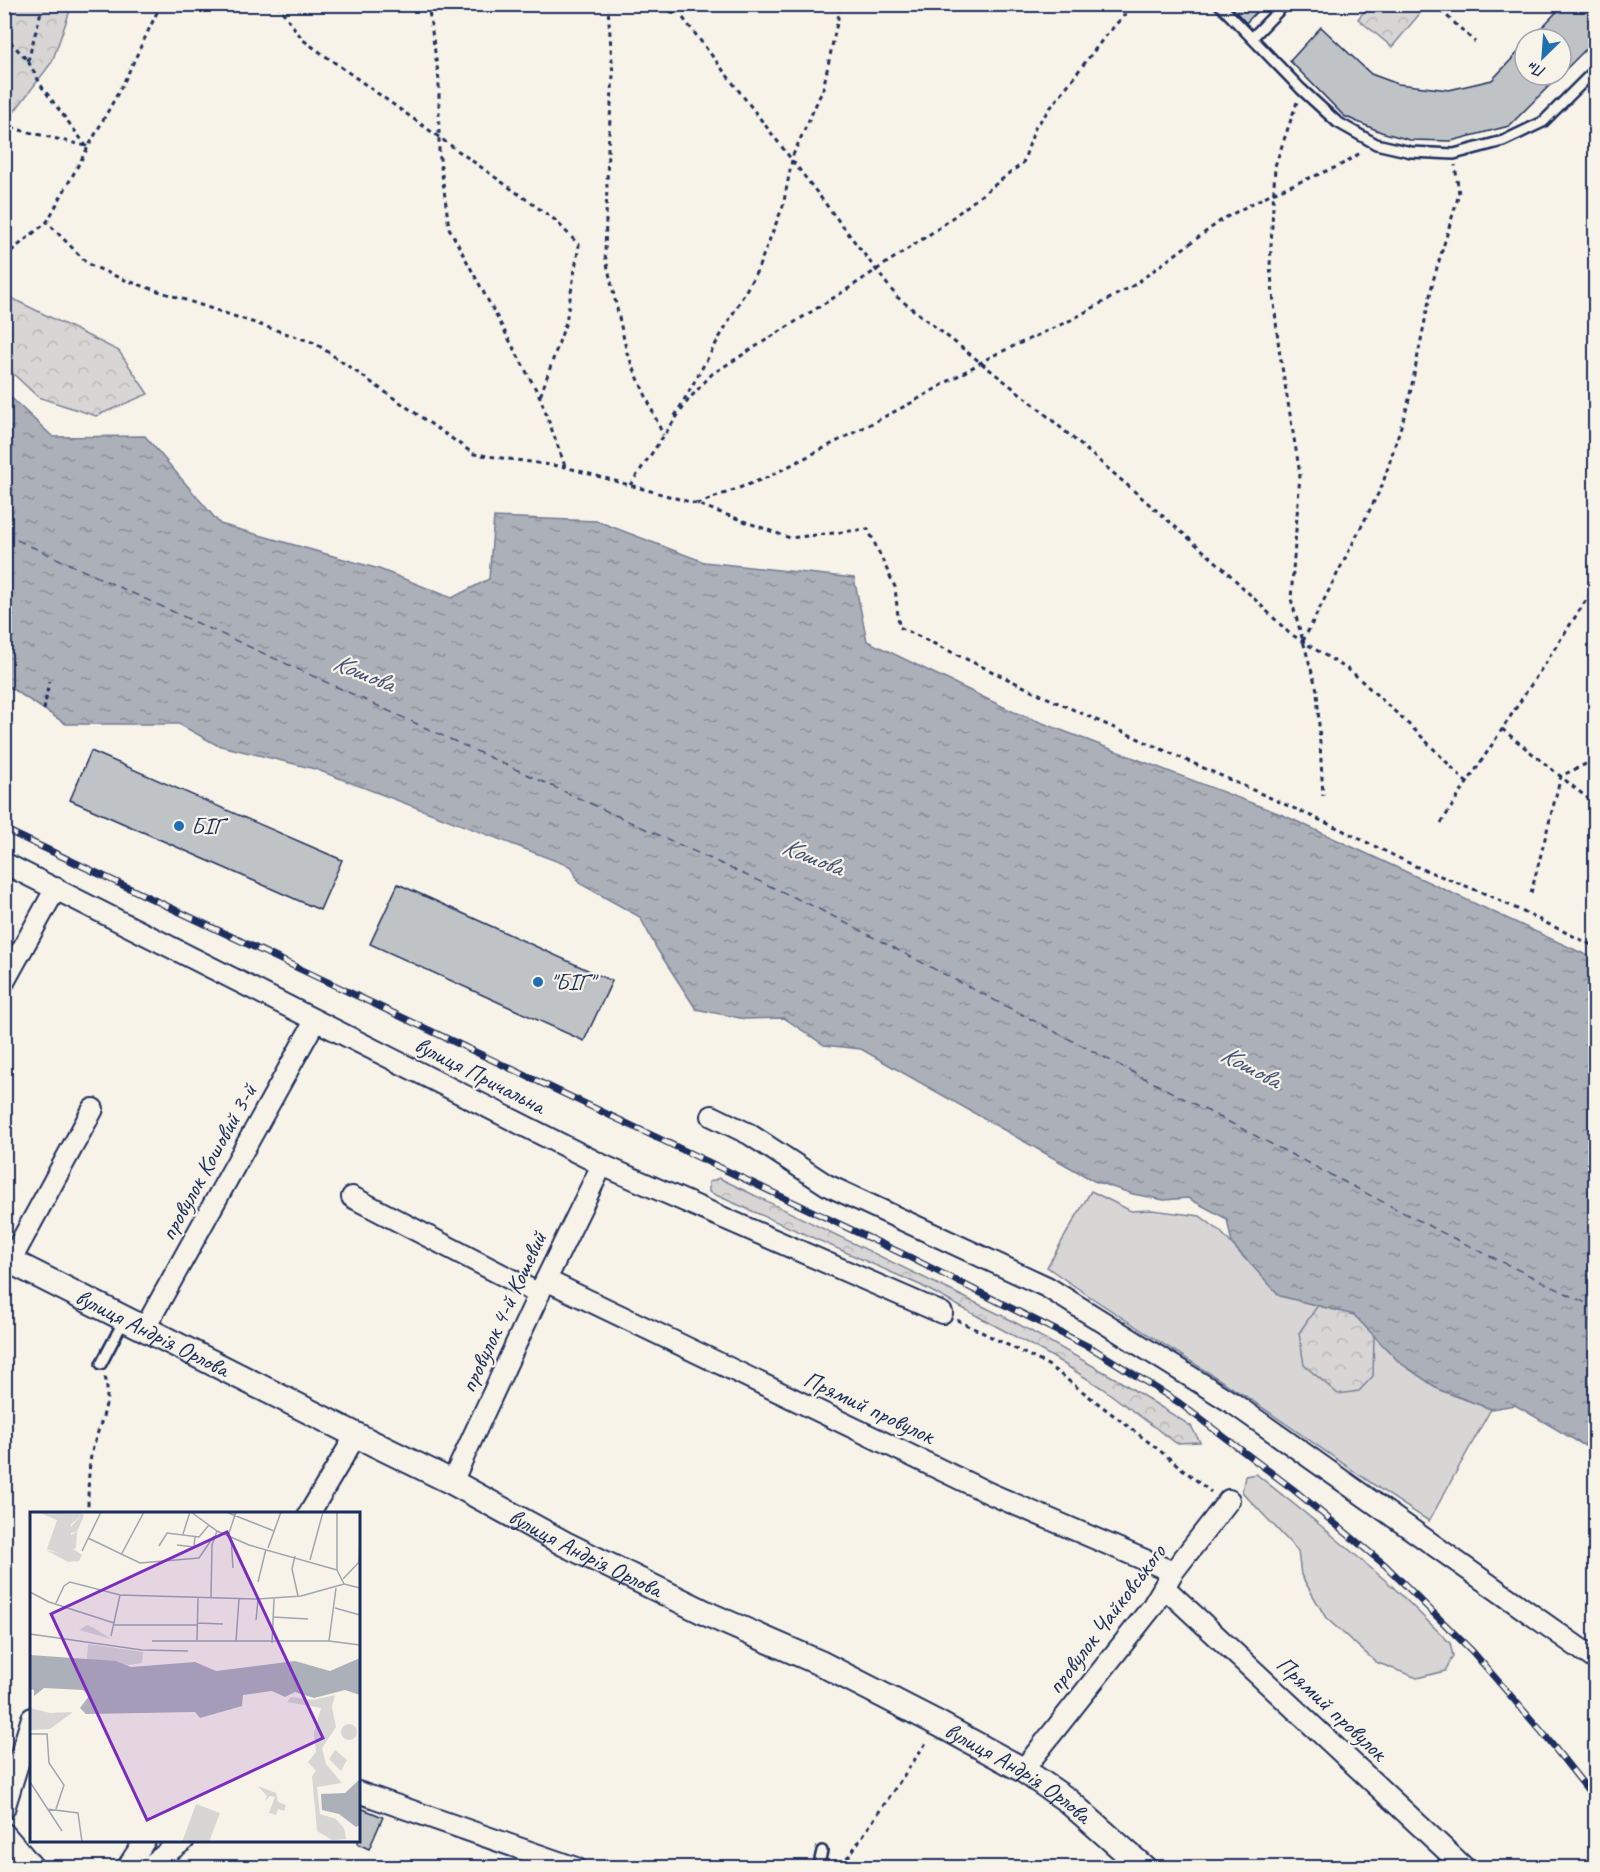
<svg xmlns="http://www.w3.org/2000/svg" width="1600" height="1872" font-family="Caveat,sans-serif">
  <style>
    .grass { fill: #d7d6d4; stroke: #798299; stroke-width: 1.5 }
    .forest { fill: url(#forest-crowns); stroke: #798299; stroke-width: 1.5 }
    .water { fill: url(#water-ripples); stroke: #727c95; stroke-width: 1.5 }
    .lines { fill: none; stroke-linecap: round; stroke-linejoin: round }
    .ferry { stroke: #465679; stroke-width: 1.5; stroke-dasharray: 8 6; stroke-linecap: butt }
    .building { fill: #c0c3c5; stroke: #1b2f5e; stroke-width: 1.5 }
    .service-casing { stroke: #1b2f5e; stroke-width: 14 }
    .minor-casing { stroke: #1b2f5e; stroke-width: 24 }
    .tertiary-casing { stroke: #1b2f5e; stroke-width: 28 }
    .path { stroke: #1b2f5e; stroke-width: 3; stroke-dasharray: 4.5 4.5; stroke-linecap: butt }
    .service { stroke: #f7f3e8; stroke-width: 9 }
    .minor { stroke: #f7f3e8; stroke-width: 20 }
    .tertiary { stroke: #f7f3e8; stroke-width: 24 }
    .rail-casing { stroke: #1b2f5e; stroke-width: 7 }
    .rail { stroke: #f7f3e8; stroke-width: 4.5; stroke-dasharray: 14; stroke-linecap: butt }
    .poi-dot { fill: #1f6fb2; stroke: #f7f3e8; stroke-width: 2 }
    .labels { text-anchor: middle; stroke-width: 4.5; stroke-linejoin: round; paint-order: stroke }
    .poi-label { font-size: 24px; fill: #1b2f5e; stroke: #f7f3e8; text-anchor: start }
    .street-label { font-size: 24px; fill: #1b2f5e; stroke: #f7f3e8 }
    .water-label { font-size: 26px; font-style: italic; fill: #465679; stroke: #f7f3e8 }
    .inset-river { fill: none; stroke: #acb0b9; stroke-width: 3 }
    .inset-road { fill: none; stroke: #9fa5b1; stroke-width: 1.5 }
    .view { fill: #7b2cbf; fill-opacity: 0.15; stroke: #7b2cbf; stroke-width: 3 }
    .inset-edge { fill: none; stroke: #1b2f5e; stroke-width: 3 }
  </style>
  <defs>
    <pattern id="forest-crowns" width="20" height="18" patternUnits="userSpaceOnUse" patternTransform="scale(1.5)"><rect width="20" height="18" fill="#d7d6d4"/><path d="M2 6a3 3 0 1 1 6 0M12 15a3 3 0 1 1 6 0" fill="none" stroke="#b8b8b8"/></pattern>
    <pattern id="water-ripples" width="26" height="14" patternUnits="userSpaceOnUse" patternTransform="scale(1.5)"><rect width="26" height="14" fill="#acb0b9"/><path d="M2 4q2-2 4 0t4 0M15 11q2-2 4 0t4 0" fill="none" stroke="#8b909a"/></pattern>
  </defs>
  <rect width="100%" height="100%" fill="#f7f3e8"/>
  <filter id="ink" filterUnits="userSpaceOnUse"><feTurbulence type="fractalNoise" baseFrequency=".0167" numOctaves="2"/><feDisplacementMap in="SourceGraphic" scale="12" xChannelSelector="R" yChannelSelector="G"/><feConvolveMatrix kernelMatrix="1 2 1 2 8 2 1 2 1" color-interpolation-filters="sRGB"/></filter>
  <g filter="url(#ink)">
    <g class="grass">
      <path d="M1091 1191 1131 1211 1152 1210 1200 1216 1221 1232 1246 1260 1356 1314 1399 1362 1440 1390 1491 1409 1429 1521C1366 1482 1307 1437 1245 1396 1179 1353 1111 1313 1047 1267Z"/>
      <polygon points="1256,1474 1320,1525 1392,1586 1450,1643 1453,1656 1445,1671 1417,1678 1376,1662 1326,1618 1301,1575 1298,1551 1242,1492 1245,1476"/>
    </g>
    <g class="forest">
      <polygon points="5,4 72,5 52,62 5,124"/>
      <polygon points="1370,4 1427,4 1427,5 1392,47 1358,19"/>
      <polygon points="5,295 119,351 148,394 96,416 38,397 5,366"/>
      <polygon points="719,1178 1009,1319 1118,1380 1191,1426 1200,1442 1176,1443 1102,1388 1051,1356 920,1285 709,1192 709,1182"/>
      <polygon points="1318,1305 1356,1314 1374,1335 1373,1376 1359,1391 1338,1394 1304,1365 1299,1333"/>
    </g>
    <polygon class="water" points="5,392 53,437 145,436 220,524 379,569 452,598 489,579 494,517 597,521 704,562 854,578 867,641 1014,712 1283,815 1595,959 1595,1452 1515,1405 1491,1409 1440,1390 1399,1362 1354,1315 1280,1296 1232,1244 1227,1219 1188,1198 1164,1200 1133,1194 1094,1181 861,1049 824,1045 784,1018 745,1019 696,1009 657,949 640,917 579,883 572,867 315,769 217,745 179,724 66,724 5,684"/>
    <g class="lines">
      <polyline class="ferry" points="4,534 813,906 1435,1229 1596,1308"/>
    </g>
    <g class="building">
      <polygon points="1229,4 1264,4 1246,23"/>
      <polygon points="1564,4 1596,4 1596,39 1561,74 1561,39 1531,39"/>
      <polygon points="1321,27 1371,74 1398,84 1449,90 1492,80 1525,45 1525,75 1560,75 1509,126 1451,141 1410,140 1381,132 1344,116 1290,61"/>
      <polygon points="91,751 342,860 320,910 70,800"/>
      <polygon points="398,884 612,981 584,1041 370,944"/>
      <polygon points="358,1807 383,1817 369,1849 358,1844"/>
    </g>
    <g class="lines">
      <defs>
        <g id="service">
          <polyline points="672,4 674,7 677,4"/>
          <polyline points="1219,4 1301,89 1337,122 1376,144 1411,152 1454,154 1503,141 1543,122 1596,69"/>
          <polyline points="1252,38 1285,4"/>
          <polyline points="101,1364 124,1320"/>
          <polyline points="818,1868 822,1851"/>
        </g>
        <g id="minor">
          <polyline points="4,863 602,1165 942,1313"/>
          <polyline points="4,982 56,888"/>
          <polyline points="712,1116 749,1134 827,1185 1047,1287 1234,1404 1596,1660"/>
          <polyline points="352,1197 539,1294"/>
          <polyline points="11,1260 93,1109"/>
          <polyline points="546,1280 991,1494 1173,1572"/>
          <polyline points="145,1328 315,1021"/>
          <polyline points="452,1482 539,1294 602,1165"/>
          <polyline points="309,1514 356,1435"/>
          <polyline points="1164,1587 1465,1868"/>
          <polyline points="1023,1770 1152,1607 1173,1572 1229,1500"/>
          <polyline points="358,1792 576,1868"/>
          <polyline points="4,1809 32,1718"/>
          <polyline points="4,1833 34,1868"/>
          <polyline points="127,1868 145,1840"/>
          <polyline points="147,1868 184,1840"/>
        </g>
        <g id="tertiary">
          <path id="s1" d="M4 1258 356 1435 452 1482 565 1544 712 1616 820 1663 939 1724 1023 1770 1067 1800 1144 1868"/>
        </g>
      </defs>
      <use href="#service" class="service-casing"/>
      <use href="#minor" class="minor-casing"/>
      <use href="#tertiary" class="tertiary-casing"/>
      <g class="path">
        <polyline points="161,4 124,82 47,222 88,264 122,279 315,343 474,454 565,467 697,504 790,538 868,529 895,587 899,627 1054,701 1340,829 1415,866 1486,894 1596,947"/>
        <polyline points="277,4 303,40 555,220 579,245 566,322 540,397"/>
        <polyline points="428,4 439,80 439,151 449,228 540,397 565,466"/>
        <polyline points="610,4 608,8 613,75 608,148 605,255 627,353 663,435"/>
        <polyline points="1434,4 1475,42"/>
        <polyline points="683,18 897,297 1031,402 1222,567 1289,633 1352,672 1418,733 1467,783"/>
        <polyline points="4,35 28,61 42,87 87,147"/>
        <polyline points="28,61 43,4"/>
        <polyline points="1297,102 1275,166 1270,266 1279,349 1300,474 1291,599 1317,690 1323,796"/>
        <polyline points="4,122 16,129 86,146"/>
        <polyline points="4,257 47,222"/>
        <polyline points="675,416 757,271 783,206 793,155 823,89 841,4"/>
        <polyline points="630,485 689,399 712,374 846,290 939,228 1023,163 1035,128 1103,39 1134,4"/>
        <polyline points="697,504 768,477 911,403 992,356 1071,320 1134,285 1223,219 1270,194 1339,166 1362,152"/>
        <polyline points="1303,641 1382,486 1408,404 1433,281 1459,194 1455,165"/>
        <polyline points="44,710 49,681"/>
        <polyline points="1502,729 1596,805"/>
        <polyline points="1441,823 1596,585"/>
        <polyline points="1531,893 1561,776 1596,759"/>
        <polyline points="957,1320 1048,1365 1159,1450 1211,1492"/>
        <path d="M88 1514C88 1495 88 1474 91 1456 96 1430 113 1404 105 1377"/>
        <polyline points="831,1867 849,1856 928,1740"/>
      </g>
      <use href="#service" class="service"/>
      <use href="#minor" class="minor"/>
      <use href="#tertiary" class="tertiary"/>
      <defs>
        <polyline id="rail" points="4,829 905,1255 1095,1350 1178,1402 1294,1490 1385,1565 1472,1651 1542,1732 1596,1800"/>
      </defs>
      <use href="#rail" class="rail-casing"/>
      <use href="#rail" class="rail"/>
    </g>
  </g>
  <g class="poi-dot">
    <circle cx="179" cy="826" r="6"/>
    <circle cx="538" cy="982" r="6"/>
  </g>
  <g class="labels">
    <g class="poi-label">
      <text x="191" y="834">БІГ</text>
      <text x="550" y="990">"БІГ"</text>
    </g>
    <g class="street-label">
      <text transform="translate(480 1075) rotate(27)" y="8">вулиця Причальна</text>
      <text transform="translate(208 1162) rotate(-61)" y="8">провулок Кошовий 3-й</text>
      <text transform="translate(503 1312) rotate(-65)" y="8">провулок 4-й Кошевий</text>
      <text dy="8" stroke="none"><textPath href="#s1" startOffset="166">вулиця Андрія Орлова</textPath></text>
      <text transform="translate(869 1407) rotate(25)" y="8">Прямий провулок</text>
      <text dy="8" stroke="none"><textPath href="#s1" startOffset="652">вулиця Андрія Орлова</textPath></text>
      <text transform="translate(1106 1619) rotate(-53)" y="8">провулок Чайковського</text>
      <text transform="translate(1332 1708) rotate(43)" y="8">Прямий провулок</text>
      <text dy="8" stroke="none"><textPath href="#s1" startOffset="1138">вулиця Андрія Орлова</textPath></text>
    </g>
    <g class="water-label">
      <text transform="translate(364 672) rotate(22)" y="9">Кошова</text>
      <text transform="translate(813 856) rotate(22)" y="9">Кошова</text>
      <text transform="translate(1251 1066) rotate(28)" y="9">Кошова</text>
    </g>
  </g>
  <g transform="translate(30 1512)">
    <rect width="330" height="330" fill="#f7f3e8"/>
    <path d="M8 0H49L50 5 41 12V23L47 20 46 36 29 41 17 37 27 8ZM57 113 64 116 81 127 49 118ZM58 132 113 140 112 151 99 153 57 147ZM311 220a8 8 0 1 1 16 0a8 8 0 1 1-16 0ZM166 292 190 301 179 330H152Z" fill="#d7d6d4"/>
    <path d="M49 0 54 3 47 20 34 22 50 5ZM41 35 52 43 49 49 38 50 16 38 29 41ZM305 183 302 195 306 215 292 236 296 252 312 271 287 275 290 302 306 307 314 316 316 327 302 328 287 319 282 264 286 259 278 250 286 240 284 221 291 196 257 190 261 185 283 188ZM0 196 20 201 43 200 20 217 0 218ZM305 238 317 248 311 259 299 247ZM228 274 246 281 248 290 256 293 254 299 248 297 246 303 239 301 245 285 240 284 235 289 237 284Z" fill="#d7d6d4"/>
    <path d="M0 143 86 149 101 155 165 150 186 159 265 149 300 159 330 146V183L315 178 284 186 265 180 255 185 242 179 213 183 212 194 170 206 165 200 56 202 50 196 59 184 53 178 14 176 4 184V178L0 177ZM330 267V313L326 315 309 302 292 298 291 282 315 281Z" fill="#acb0b9"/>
    <path class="inset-river" d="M0 163 330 168"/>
    <path class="inset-road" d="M161 0 187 19 219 33 307 58M196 0 244 19M307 0V58L314 72M153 22 160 0M198 24 206 0M201 25 203 56M58 26 110 51 169 46 184 24M147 33 164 35 165 25M129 34 137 21 169 25 179 13M238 36 251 0M52 39 71 0M91 43 114 0M265 44 262 57 268 84M280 48 293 0M329 50 330 21M313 67 330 49M228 70 236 37M0 80 19 90 84 111M181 86 182 33 187 19M26 91 34 74 40 70 90 83 228 87 271 84 314 72 330 76M305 96 330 103M243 105 278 107M226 108 228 87M168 111 193 112M84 113H168M0 122 112 138 158 139M81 124 90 83M167 128 168 86M122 129H299L330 133M206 129 209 87M299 129 306 76M242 131 244 87M0 222H17L19 251 34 273 26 297M0 270 32 319M17 297 48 301 52 330"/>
    <path class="view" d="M197 20 293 226 117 308 21 102Z"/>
    <rect width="330" height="330" class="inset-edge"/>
  </g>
  <rect width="1600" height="1872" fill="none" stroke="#f7f3e8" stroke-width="24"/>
  <rect x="12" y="12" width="1576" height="1848" fill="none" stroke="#1b2f5e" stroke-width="2" filter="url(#ink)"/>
  <g transform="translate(1543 57) rotate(205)"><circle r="28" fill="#f7f3e8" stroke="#9fa5b1" stroke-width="1.5"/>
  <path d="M0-4.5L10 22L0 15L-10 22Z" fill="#1f6fb2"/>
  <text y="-9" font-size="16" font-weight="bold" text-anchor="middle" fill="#1b2f5e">Пн</text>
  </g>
</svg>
